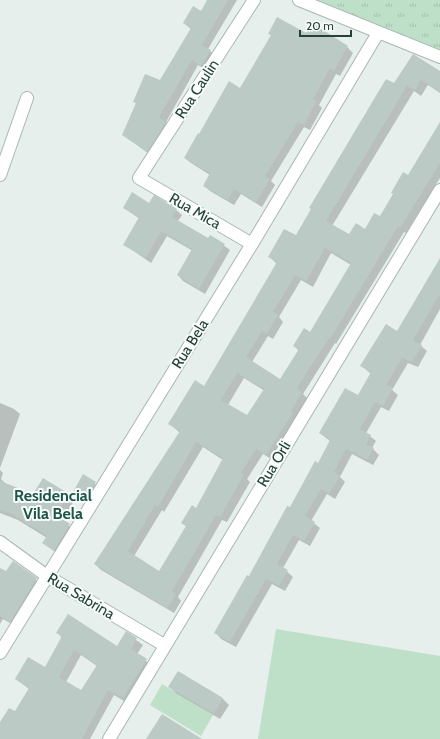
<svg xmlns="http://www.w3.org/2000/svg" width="440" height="739" font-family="Cabin,sans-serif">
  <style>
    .grass { fill: #bfe0c8 }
    .park { fill: url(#park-tufts) }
    .shadow { fill: #0003; fill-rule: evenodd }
    .building { fill: #bbcac4; fill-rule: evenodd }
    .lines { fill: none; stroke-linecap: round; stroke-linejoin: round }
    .street-casing { stroke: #a8b8b2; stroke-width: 14 }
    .street { stroke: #fff; stroke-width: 12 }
    .labels { text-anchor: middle; stroke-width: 4; stroke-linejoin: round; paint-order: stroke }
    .street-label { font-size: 15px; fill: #24423a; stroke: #f7fbf9 }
    .neighbourhood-label { font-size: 16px; font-weight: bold; fill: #1f5548; stroke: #f7fbf9 }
  </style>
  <defs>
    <pattern id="park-tufts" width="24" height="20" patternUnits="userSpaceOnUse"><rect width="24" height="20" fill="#bfe0c8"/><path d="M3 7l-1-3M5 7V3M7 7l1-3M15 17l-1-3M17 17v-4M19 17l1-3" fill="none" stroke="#a4c1ad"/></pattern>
  </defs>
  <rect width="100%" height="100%" fill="#e6efeb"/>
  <g class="grass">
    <polygon points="276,629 440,656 440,739 258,739"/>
    <polygon points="162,684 213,715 201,736 150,705"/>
  </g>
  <polygon class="park" points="312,0 440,0 440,51"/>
  <g class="shadow">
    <polygon points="208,0 237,0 208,49 216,57 208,71 198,65 166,122 172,128 153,157 123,134 160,82 192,30 184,23 202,12"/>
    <polygon points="312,25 347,47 353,53 340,76 336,74 319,105 322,108 310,130 304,127 271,181 275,185 262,207 241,194 234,205 210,191 204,186 210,175 191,163 185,158 240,90 272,36 269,33 306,35"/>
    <path d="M440 72V93L428 85 421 96 414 91 332 226 349 236 366 230 380 218 409 176 440 124V178L406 233 404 232 336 344 335 343 303 394 308 399 273 460 263 454 247 479 250 482 227 522 222 520 178 597 181 601 174 613 101 570 95 564 180 433 170 424 204 387 277 264 270 257 296 237 394 85ZM331 253 351 265 310 333 294 346 299 351 281 380 252 362 268 336 273 339 283 322 279 317 301 280 313 287ZM244 378 265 391 247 417 228 405ZM203 447 223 460 197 509 183 523 187 527 160 572 134 556 162 510 164 512Z"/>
    <polygon points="150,204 176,210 182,215 178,221 209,239 210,236 230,250 205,294 183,281 178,275 193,251 167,236 151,263 125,245 140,219 124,208"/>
    <polygon points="440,261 440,309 420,345 427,351 418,367 408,363 392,390 398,395 389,411 381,407 366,433 376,441 372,448 379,455 373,465 352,454 340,477 345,482 335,499 327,494 311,521 320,528 310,546 299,540 283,568 293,577 285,591 272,584 236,647 221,639 216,633 331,442 320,433 358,396 371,374 362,366 398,332"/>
    <polygon points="0,403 14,409 20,414 0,468"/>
    <polygon points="0,470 3,473 1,479 5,483 34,495 43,479 69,495 74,501 62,520 75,531 60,556 44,543 47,538 18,520 0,513"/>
    <polygon points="83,476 102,489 91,507 73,494"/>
    <polygon points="13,562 42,585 17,627 3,619 0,624 0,569 7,573"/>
    <path d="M58 633 118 647 126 633 143 645 137 654 152 666 129 704 114 695 90 739H0V724L15 712 29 689 16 679 45 668 62 638ZM81 655 97 666 82 692 66 682Z"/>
    <polygon points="178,673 223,699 229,705 220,719 176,693 170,687"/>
  </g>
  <g class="building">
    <polygon points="207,0 228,0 202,45 211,50 201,66 192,60 159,117 166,122 147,152 122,135 136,103 133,102 145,74 160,80 191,28 183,23 193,6 201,11"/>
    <polygon points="277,17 306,33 312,23 348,46 334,71 330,68 313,99 316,101 304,125 298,122 265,176 270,179 256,202 234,189 228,200 203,186 210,173 184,158 198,133 199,134 229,81 240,88 271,35 268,34"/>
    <path d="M413 54 440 71V92L421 80 415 90 407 86 326 221 349 234 356 223 365 229 374 213 380 216 393 194 391 193 403 172 408 175 440 122V163L400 228 398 226 330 339 329 338 297 388 302 392 291 411 293 413 280 433 266 455 256 449 241 473 244 475 220 517 216 515 172 591 176 594 167 608 94 564 180 431 168 424 195 380 204 386 277 262 268 257 284 229 296 235 311 209 309 208 386 79 394 83ZM325 248 351 263 310 332 304 328 293 346 299 349 280 379 246 357 262 331 267 334 278 315 273 312 295 275 306 281ZM237 373 264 389 247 415 221 400ZM196 442 223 458 196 508 192 505 181 523 186 526 159 571 128 551 155 505 158 507Z"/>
    <polygon points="132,192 149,203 154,195 177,209 172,217 208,238 210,235 225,244 199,289 177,275 192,249 161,231 146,258 123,245 139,217 123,208"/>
    <polygon points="440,258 440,294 413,340 422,345 412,362 402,358 386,385 393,388 383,406 375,402 360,429 371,435 366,444 374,448 367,460 346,449 334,472 340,476 329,494 321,489 305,516 315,522 304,541 293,535 277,564 288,570 279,586 266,579 230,642 214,633 247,575 249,576 287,506 290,507 315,461 318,463 330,440 319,433 345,388 358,395 371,372 360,366 386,324 397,331"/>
    <polygon points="83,474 96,482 84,502 72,494"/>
    <polygon points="43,478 69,494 56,515 70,524 54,551 42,543 47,536 12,514 0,510 0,481 33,494"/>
    <polygon points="13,561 37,578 10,622 0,616 0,568 6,571"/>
    <path d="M68 614 117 646 126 631 137 638 131 649 147 659 123 698 108 690 82 739H0V722L9 708 15 711 29 688 15 679 28 657 45 667 62 636 56 633ZM74 650 97 665 81 690 59 677Z"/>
    <polygon points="178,671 223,698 214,714 168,687"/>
    <polygon points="162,714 202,739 146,739"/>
  </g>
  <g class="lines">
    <defs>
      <g id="street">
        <polyline points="299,0 440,57"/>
        <polyline points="0,175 27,98"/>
        <polyline points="252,244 139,178 254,0"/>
        <polyline points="0,542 47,576 164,645"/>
        <polyline points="0,653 252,244 378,33"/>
        <polyline points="109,739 440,190"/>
      </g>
    </defs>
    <use href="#street" class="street-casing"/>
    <use href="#street" class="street"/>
  </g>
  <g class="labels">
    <g class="street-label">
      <text transform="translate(197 89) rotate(-57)" y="5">Rua Caulin</text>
      <text transform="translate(195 211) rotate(30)" y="5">Rua Mica</text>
      <text transform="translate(190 344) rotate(-58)" y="5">Rua Bela</text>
      <text transform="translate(274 464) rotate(-59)" y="5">Rua Orli</text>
      <text transform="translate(81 596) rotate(31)" y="5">Rua Sabrina</text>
    </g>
    <g class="neighbourhood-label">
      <text x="53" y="501">Residencial<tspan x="53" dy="18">Vila Bela</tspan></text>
    </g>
  </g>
  <path d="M300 30v6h51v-6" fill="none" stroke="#24423a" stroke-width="2"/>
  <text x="306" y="30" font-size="12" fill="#24423a" stroke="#f7fbf9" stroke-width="3" paint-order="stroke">20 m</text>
</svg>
